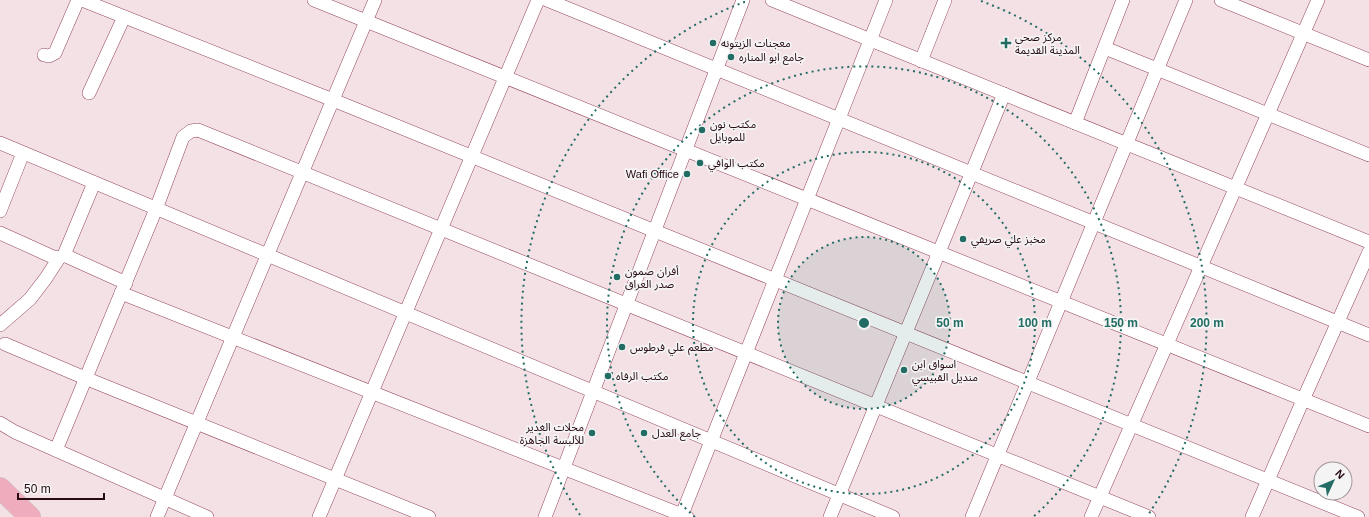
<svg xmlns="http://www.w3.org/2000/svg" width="1369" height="517" font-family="Arial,'Noto Sans Arabic',sans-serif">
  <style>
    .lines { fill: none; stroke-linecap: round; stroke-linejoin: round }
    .minor-casing { stroke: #93475b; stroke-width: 14 }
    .primary-casing { stroke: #cbc4c6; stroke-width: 22 }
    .minor { stroke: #fff; stroke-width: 13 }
    .primary { stroke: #eeacbd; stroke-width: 21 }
    .ring { fill: none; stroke: #236c64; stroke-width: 2; stroke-dasharray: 2 4 }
    .poi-dot { fill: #236c64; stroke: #f4f4f4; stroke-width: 1.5 }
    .labels { text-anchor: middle; stroke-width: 3.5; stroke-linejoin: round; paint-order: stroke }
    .poi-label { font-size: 11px; fill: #280a13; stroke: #f4f4f4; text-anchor: start }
    .centre { fill: #236c64; stroke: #f4f4f4; stroke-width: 2 }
    .ring-label { font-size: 12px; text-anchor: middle; font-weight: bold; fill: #236c64; stroke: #f4f4f4; stroke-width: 3.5; stroke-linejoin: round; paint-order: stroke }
  </style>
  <rect width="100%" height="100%" fill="#f4e1e5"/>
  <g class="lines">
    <defs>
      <g id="minor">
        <polyline points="82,0 333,100 1358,517"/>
        <polyline points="314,0 1369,426"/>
        <polyline points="547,0 1369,335"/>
        <polyline points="772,0 1369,242"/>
        <polyline points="1221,0 1369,60"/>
        <polyline points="1105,48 1369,155"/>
        <polyline points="44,55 49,56 55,53 78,0"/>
        <polyline points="921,61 945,0"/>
        <polyline points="89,93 124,17"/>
        <polyline points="1075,123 1123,0"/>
        <polyline points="0,143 893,517"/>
        <polyline points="0,211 23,153"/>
        <polyline points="0,233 53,257 59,258 64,255 94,183"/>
        <polyline points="64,255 126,283"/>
        <polyline points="121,293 687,517"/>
        <polyline points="0,325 30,299 46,278 59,258"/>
        <polyline points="5,344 85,378 429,517"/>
        <polyline points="0,423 15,432 207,517"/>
        <polyline points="56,450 156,209 183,137 191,131 198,130 1149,517"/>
        <polyline points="157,517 375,0"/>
        <polyline points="319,517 538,0"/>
        <polyline points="545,517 743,0"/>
        <polyline points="681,517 886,0"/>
        <polyline points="830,517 1004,94"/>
        <polyline points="972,517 1186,0"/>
        <polyline points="1091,517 1318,0"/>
        <polyline points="1252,517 1303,400 1369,252"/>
      </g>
      <polyline id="primary" points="0,488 30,517"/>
    </defs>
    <use href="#minor" class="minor-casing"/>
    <use href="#primary" class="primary-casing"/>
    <use href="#minor" class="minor"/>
    <use href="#primary" class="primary"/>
  </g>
  <circle cx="864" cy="323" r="86" fill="#236c64" fill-opacity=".12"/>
  <g class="ring">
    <circle cx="864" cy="323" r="86"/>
    <circle cx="864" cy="323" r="171"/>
    <path d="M695 517A257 257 0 1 1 1033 517"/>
    <path d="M580 515A343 343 0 0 1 747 1M981 1A343 343 0 0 1 1148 515"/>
  </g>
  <g class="poi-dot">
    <circle cx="713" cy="43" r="4"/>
    <path d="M1004 37h4v4h4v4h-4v4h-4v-4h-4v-4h4z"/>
    <circle cx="731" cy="57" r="4"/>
    <circle cx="702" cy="130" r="4"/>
    <circle cx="700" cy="163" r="4"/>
    <circle cx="687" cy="174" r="4"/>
    <circle cx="963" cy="239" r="4"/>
    <circle cx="617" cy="277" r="4"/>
    <circle cx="622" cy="347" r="4"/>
    <circle cx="904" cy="370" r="4"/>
    <circle cx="608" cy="376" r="4"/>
    <circle cx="592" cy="433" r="4"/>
    <circle cx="644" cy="433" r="4"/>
  </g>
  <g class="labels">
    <g class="poi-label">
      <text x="1015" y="41">مركز صحي<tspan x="1015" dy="13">المدينة القديمة</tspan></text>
      <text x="721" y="47">معجنات الزيتونه</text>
      <text x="739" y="61">جامع ابو المناره</text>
      <text x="710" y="128">مكتب نون<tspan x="710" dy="13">للموبايل</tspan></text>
      <text x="708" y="167">مكتب الوافي</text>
      <text x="679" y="178" text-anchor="end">Wafi Office</text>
      <text x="971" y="243">مخبز علي صريفي</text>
      <text x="625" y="275">أفران صمون<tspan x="625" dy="13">صدر العراق</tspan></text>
      <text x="630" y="351">مطعم علي فرطوس</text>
      <text x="912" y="368">اسواق ابن<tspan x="912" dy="13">منديل القبيسي</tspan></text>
      <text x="616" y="380">مكتب الرفاه</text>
      <text x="584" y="431" text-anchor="end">محلات الغدير<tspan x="584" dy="13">للألبسة الجاهزة</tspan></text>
      <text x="652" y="437">جامع العدل</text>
    </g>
  </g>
  <circle cx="864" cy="323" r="6" class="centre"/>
  <g class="ring-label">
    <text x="950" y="327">50 m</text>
    <text x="1035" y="327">100 m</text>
    <text x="1121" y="327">150 m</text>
    <text x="1207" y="327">200 m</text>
  </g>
  <g transform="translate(1333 481) rotate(46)"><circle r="19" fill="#f4f4f4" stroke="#a2969a"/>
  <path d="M0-3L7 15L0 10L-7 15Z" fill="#236c64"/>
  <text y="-6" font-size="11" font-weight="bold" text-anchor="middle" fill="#280a13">N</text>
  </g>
  <path d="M18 493v6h86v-6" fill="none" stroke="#280a13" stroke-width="2"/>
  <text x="24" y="493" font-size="12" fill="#280a13" stroke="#f4f4f4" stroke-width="3" paint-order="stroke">50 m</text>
</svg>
